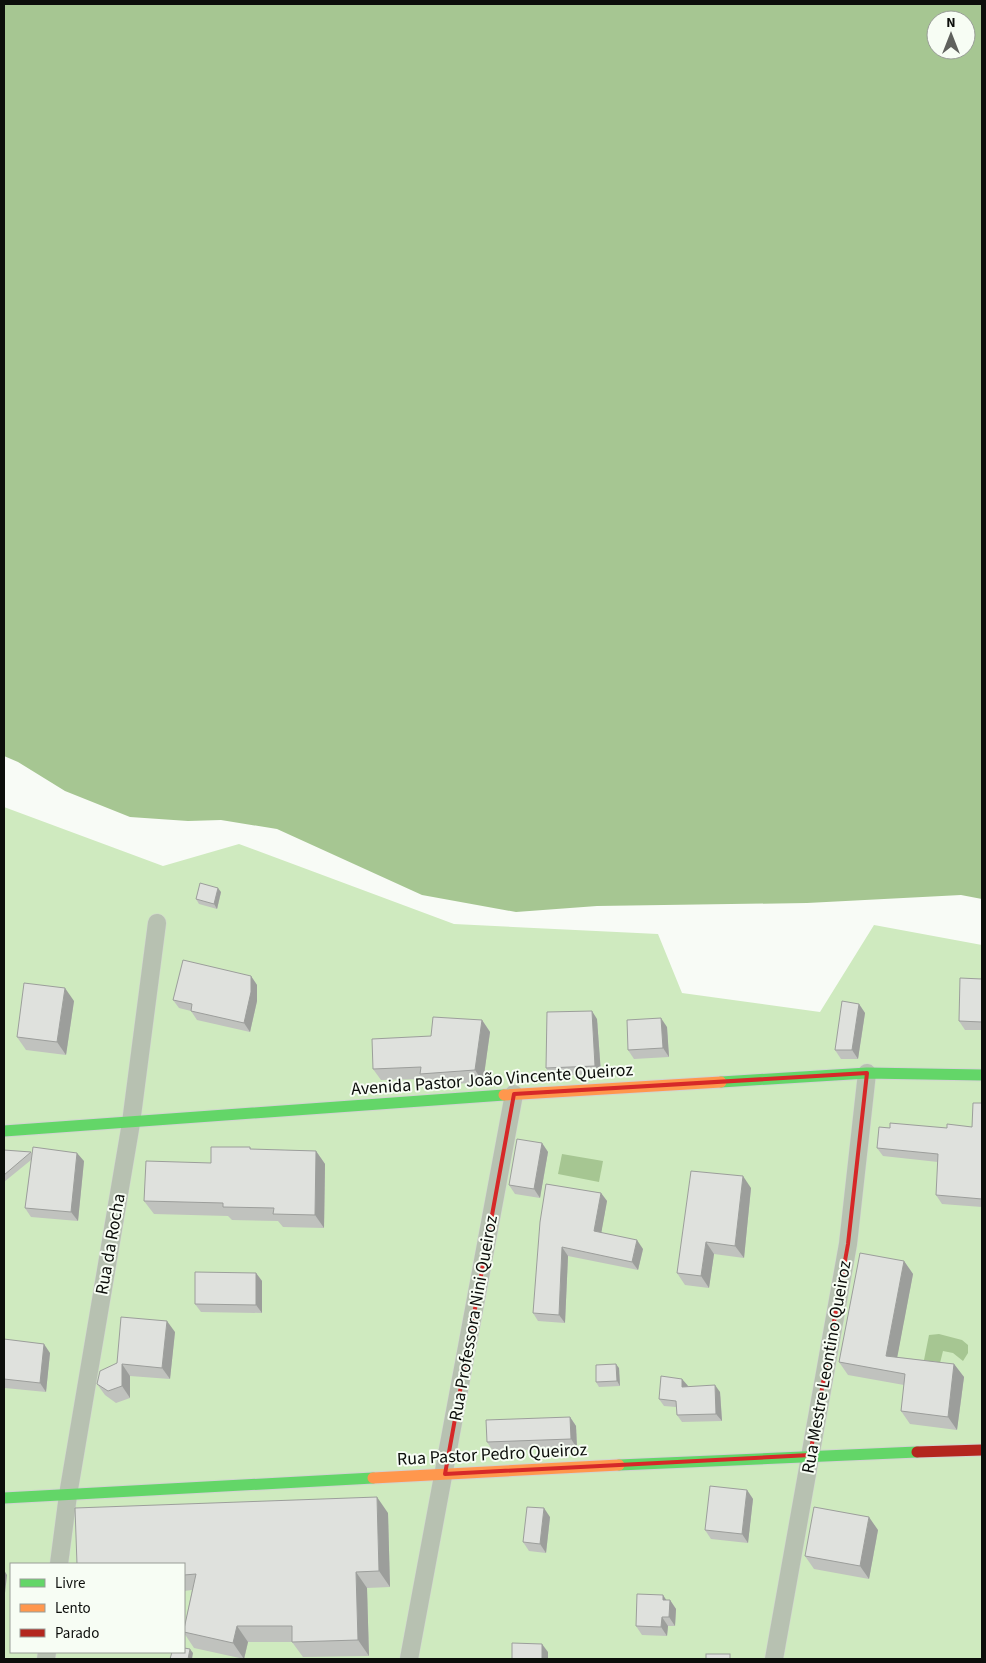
<svg xmlns="http://www.w3.org/2000/svg" width="986" height="1663" font-family="'Source Sans 3',sans-serif">
  <style>
    .forest { fill: #cfeabf; fill-rule: evenodd }
    .water { fill: #a6c692; fill-rule: evenodd }
    .lines { fill: none; stroke-linecap: round; stroke-linejoin: round }
    .street-casing { stroke: #d2d4d1; stroke-width: 19 }
    .fast-casing { stroke: #d2d4d1; stroke-width: 13 }
    .slow-casing { stroke: #d2d4d1; stroke-width: 13 }
    .jam-casing { stroke: #d2d4d1; stroke-width: 13 }
    .street { stroke: #b7c1b1; stroke-width: 18 }
    .fast { stroke: #63d668; stroke-width: 11 }
    .slow { stroke: #ff974d; stroke-width: 11 }
    .jam { stroke: #b3261e; stroke-width: 11 }
    .wall { fill: #c0c2be }
    .shaded-wall { fill: #9c9e9b }
    .building { fill: #dfe1dd; stroke: #9c9e9b }
    .marked { fill: none; stroke: #d62828; stroke-width: 4; stroke-linejoin: round }
    .labels { text-anchor: middle; stroke-width: 4; stroke-linejoin: round; paint-order: stroke }
    .street-label { font-size: 18px; fill: #0c0e0b; stroke: #f7fdf4 }
  </style>
  <rect width="100%" height="100%" fill="#f8fbf6"/>
  <path class="forest" d="M4 807 163 866 239 844 454 924 658 934 682 993 820 1012 874 925 982 945V1659H4ZM11 1564H184V1652H11Z"/>
  <g class="water">
    <path d="M4 4H982V899L961 895 807 903 597 906 516 912 422 895 277 829 221 820 188 821 130 817 65 791 18 762 4 756ZM936 20H966V50H936Z"/>
    <polygon points="562,1154 603,1161 599,1182 558,1174"/>
    <polygon points="939,1334 962,1340 968,1345 968,1353 963,1361 953,1353 943,1351 939,1367 930,1365 924,1360 929,1335"/>
  </g>
  <g class="lines">
    <defs>
      <g id="street">
        <polyline points="59,1564 68,1495 131,1123 157,923"/>
        <polyline points="46,1659 47,1652"/>
        <polyline points="409,1659 514,1094"/>
        <polyline points="774,1659 848,1244 867,1073"/>
      </g>
      <g id="fast">
        <polyline points="721,1082 867,1073 982,1075"/>
        <polyline points="4,1131 504,1095"/>
        <polyline points="619,1465 917,1452"/>
        <polyline points="4,1498 373,1478"/>
      </g>
      <g id="slow">
        <polyline points="504,1095 721,1082"/>
        <polyline points="373,1478 619,1465"/>
      </g>
      <polyline id="jam" points="917,1452 982,1450"/>
    </defs>
    <use href="#street" class="street-casing"/>
    <use href="#fast" class="fast-casing"/>
    <use href="#slow" class="slow-casing"/>
    <use href="#jam" class="jam-casing"/>
    <use href="#street" class="street"/>
    <use href="#fast" class="fast"/>
    <use href="#slow" class="slow"/>
    <use href="#jam" class="jam"/>
  </g>
  <g class="wall">
    <polygon points="221,892 217,909 199,904 196,899"/>
    <polygon points="251,976 257,985 257,1001 250,1032 197,1020 191,1011 179,1008 173,1000"/>
    <polygon points="982,979 982,1030 965,1030 959,1021"/>
    <polygon points="74,1001 66,1055 26,1050 17,1037"/>
    <polygon points="859,1004 865,1013 858,1059 841,1059 835,1050"/>
    <polygon points="597,1019 601,1074 551,1076 546,1068"/>
    <polygon points="482,1020 490,1032 483,1082 428,1086 423,1079 381,1080 373,1069 431,1036"/>
    <polygon points="667,1027 669,1057 634,1059 628,1050"/>
    <polygon points="982,1103 982,1207 942,1204 936,1195 938,1162 883,1156 877,1148 890,1128 947,1128 972,1127"/>
    <polygon points="542,1143 548,1152 540,1198 515,1194 509,1185"/>
    <polygon points="250,1147 251,1149 316,1151 325,1164 324,1228 283,1227 278,1221 232,1220 228,1216 154,1214 144,1201 211,1163"/>
    <polygon points="4,1150 31,1152 32,1153 84,1161 78,1221 31,1217 25,1208 31,1160 4,1182"/>
    <polygon points="546,1184 601,1193 607,1201 601,1233 643,1249 638,1270 568,1256 565,1323 538,1321 533,1313"/>
    <polygon points="751,1188 744,1258 714,1254 709,1288 685,1285 677,1273"/>
    <polygon points="904,1261 913,1274 897,1357 954,1364 964,1377 957,1430 910,1424 901,1411 904,1385 848,1375 839,1362"/>
    <polygon points="256,1273 262,1281 262,1313 201,1312 195,1304"/>
    <polygon points="175,1332 170,1379 130,1376 130,1398 116,1403 105,1395 97,1384 117,1363"/>
    <polygon points="4,1339 50,1353 46,1392 5,1388 4,1385"/>
    <polygon points="619,1368 620,1386 599,1387 596,1382"/>
    <polygon points="682,1379 688,1386 720,1392 722,1421 682,1422 677,1415 676,1407 664,1406 659,1399"/>
    <polygon points="570,1417 576,1426 577,1448 493,1451 487,1442"/>
    <polygon points="747,1490 753,1499 748,1543 711,1539 705,1530"/>
    <polygon points="388,1513 390,1587 367,1588 369,1656 303,1657 292,1642 248,1642 244,1659 194,1648 184,1633 184,1629 192,1590 184,1591 184,1564"/>
    <polygon points="550,1517 546,1553 529,1551 523,1542"/>
    <polygon points="878,1530 869,1579 814,1569 805,1556"/>
    <polygon points="667,1600 670,1600 676,1609 675,1626 668,1626 667,1636 642,1635 636,1626"/>
  </g>
  <g class="shaded-wall">
    <polygon points="218,888 221,892 217,909 214,904"/>
    <polygon points="251,976 257,985 257,1001 250,1032 244,1023"/>
    <polygon points="65,988 74,1001 66,1055 57,1042"/>
    <polygon points="859,1004 865,1013 858,1059 852,1050"/>
    <polygon points="592,1011 597,1019 601,1074 595,1066"/>
    <polygon points="661,1018 667,1027 669,1057 663,1048"/>
    <polygon points="482,1020 490,1032 483,1082 475,1070"/>
    <polygon points="542,1143 548,1152 540,1198 534,1189"/>
    <polygon points="316,1151 325,1164 324,1228 315,1215"/>
    <polygon points="77,1153 84,1161 78,1221 71,1212"/>
    <polygon points="743,1176 751,1188 744,1258 735,1246"/>
    <polygon points="601,1193 607,1201 600,1240 594,1231"/>
    <polygon points="637,1240 643,1249 638,1270 632,1262"/>
    <polygon points="706,1242 714,1254 709,1288 701,1276"/>
    <polygon points="562,1247 568,1256 565,1323 559,1315"/>
    <polygon points="904,1261 913,1274 895,1369 886,1356"/>
    <polygon points="256,1273 262,1281 262,1313 256,1305"/>
    <polygon points="167,1321 175,1332 170,1379 162,1368"/>
    <polygon points="44,1344 50,1353 46,1392 40,1383"/>
    <polygon points="122,1364 130,1376 130,1398 122,1386"/>
    <polygon points="616,1364 619,1368 620,1386 617,1381"/>
    <polygon points="954,1364 964,1377 957,1430 948,1417"/>
    <polygon points="682,1379 688,1386 687,1394 682,1387"/>
    <polygon points="715,1385 720,1392 722,1421 716,1414"/>
    <polygon points="570,1417 576,1426 577,1448 571,1439"/>
    <polygon points="747,1490 753,1499 748,1543 742,1534"/>
    <polygon points="377,1497 388,1513 390,1587 379,1571"/>
    <polygon points="544,1508 550,1517 546,1553 540,1544"/>
    <polygon points="869,1517 878,1530 869,1579 860,1566"/>
    <polygon points="4,1570 7,1575 4,1602"/>
    <polygon points="356,1572 367,1588 369,1656 358,1640"/>
    <polygon points="663,1595 669,1604 670,1600 676,1609 675,1626 669,1617 663,1600"/>
    <polygon points="662,1617 668,1626 667,1636 661,1627"/>
    <polygon points="237,1626 248,1642 244,1659 233,1643"/>
    <polygon points="542,1644 548,1652 548,1659 542,1659"/>
    <polygon points="190,1649 193,1653 192,1659 188,1659"/>
  </g>
  <g class="building">
    <polygon points="200,883 218,888 214,904 196,899"/>
    <polygon points="183,960 251,976 251,992 244,1023 191,1011 192,1004 173,1000"/>
    <polygon points="960,978 982,979 982,1022 959,1021"/>
    <polygon points="24,983 65,988 57,1042 17,1037"/>
    <polygon points="842,1001 859,1004 852,1050 835,1050"/>
    <polygon points="592,1011 595,1066 546,1068 547,1012"/>
    <polygon points="433,1017 482,1020 475,1070 420,1074 421,1067 373,1069 372,1039 431,1036"/>
    <polygon points="661,1018 663,1048 628,1050 627,1020"/>
    <polygon points="973,1103 982,1103 982,1199 936,1195 938,1154 877,1148 879,1127 890,1128 890,1123 947,1128 947,1124 972,1127"/>
    <polygon points="517,1139 542,1143 534,1189 509,1185"/>
    <polygon points="33,1147 77,1153 71,1212 25,1208"/>
    <polygon points="211,1147 250,1147 250,1149 316,1151 315,1215 273,1214 274,1208 223,1207 223,1203 144,1201 146,1161 211,1163"/>
    <polygon points="4,1150 31,1152 4,1175"/>
    <polygon points="691,1171 743,1176 735,1246 706,1242 701,1276 677,1273"/>
    <polygon points="546,1184 601,1193 594,1231 637,1240 632,1262 562,1247 559,1315 533,1313 540,1222"/>
    <polygon points="860,1253 904,1261 886,1356 954,1364 948,1417 901,1411 905,1374 839,1362"/>
    <polygon points="195,1272 256,1273 256,1305 195,1304"/>
    <polygon points="121,1317 167,1321 162,1368 122,1364 122,1386 108,1391 97,1384 100,1371 117,1363"/>
    <polygon points="4,1339 44,1344 40,1383 4,1379"/>
    <polygon points="616,1364 617,1381 596,1382 596,1365"/>
    <polygon points="661,1376 682,1379 682,1387 715,1385 716,1414 677,1415 676,1401 659,1399"/>
    <polygon points="570,1417 571,1439 487,1442 486,1420"/>
    <polygon points="710,1486 747,1490 742,1534 705,1530"/>
    <polygon points="377,1497 379,1571 356,1572 358,1640 292,1642 292,1626 237,1626 233,1643 184,1632 184,1629 196,1574 184,1575 184,1564 77,1564 75,1508"/>
    <polygon points="527,1507 544,1508 540,1544 523,1542"/>
    <polygon points="814,1507 869,1517 860,1566 805,1556"/>
    <polygon points="637,1594 663,1595 663,1600 670,1600 669,1617 662,1617 661,1627 636,1626"/>
    <polygon points="512,1643 542,1644 542,1659 512,1659"/>
    <polygon points="184,1648 190,1649 188,1659 170,1659 172,1652 184,1652"/>
    <rect x="706" y="1654" width="24" height="5"/>
  </g>
  <path class="marked" d="M867 1073 848 1244 810 1455 445 1474 514 1094Z"/>
  <g class="labels">
    <g class="street-label">
      <text transform="translate(492 1079) rotate(-4)" y="6">Avenida Pastor João Vincente Queiroz</text>
      <text transform="translate(110 1244) rotate(-80)" y="6">Rua da Rocha</text>
      <text transform="translate(473 1318) rotate(-80)" y="6">Rua Professora Nini Queiroz</text>
      <text transform="translate(826 1367) rotate(-80)" y="6">Rua Mestre Leontino Queiroz</text>
      <text transform="translate(492 1454) rotate(-3)" y="6">Rua Pastor Pedro Queiroz</text>
    </g>
  </g>
  <rect width="986" height="1663" fill="none" stroke="#0c0e0b" stroke-width="10"/>
  <rect x="10" y="1563" width="175" height="90" fill="#f7fdf4" stroke="#999d97"/>
  <rect x="20" y="1579" width="25" height="8" fill="#63d668" stroke="#999d97"/>
  <text x="55" y="1588" font-size="15" fill="#0c0e0b">Livre</text>
  <rect x="20" y="1604" width="25" height="8" fill="#ff974d" stroke="#999d97"/>
  <text x="55" y="1613" font-size="15" fill="#0c0e0b">Lento</text>
  <rect x="20" y="1629" width="25" height="8" fill="#b3261e" stroke="#999d97"/>
  <text x="55" y="1638" font-size="15" fill="#0c0e0b">Parado</text>
  <g transform="translate(951 35)"><circle r="24" fill="#f7fdf4" stroke="#999d97"/>
  <path d="M0-4L9 19L0 12L-9 19Z" fill="#5f615d"/>
  <text y="-8" font-size="14" font-weight="bold" text-anchor="middle" fill="#0c0e0b">N</text>
  </g>
</svg>
